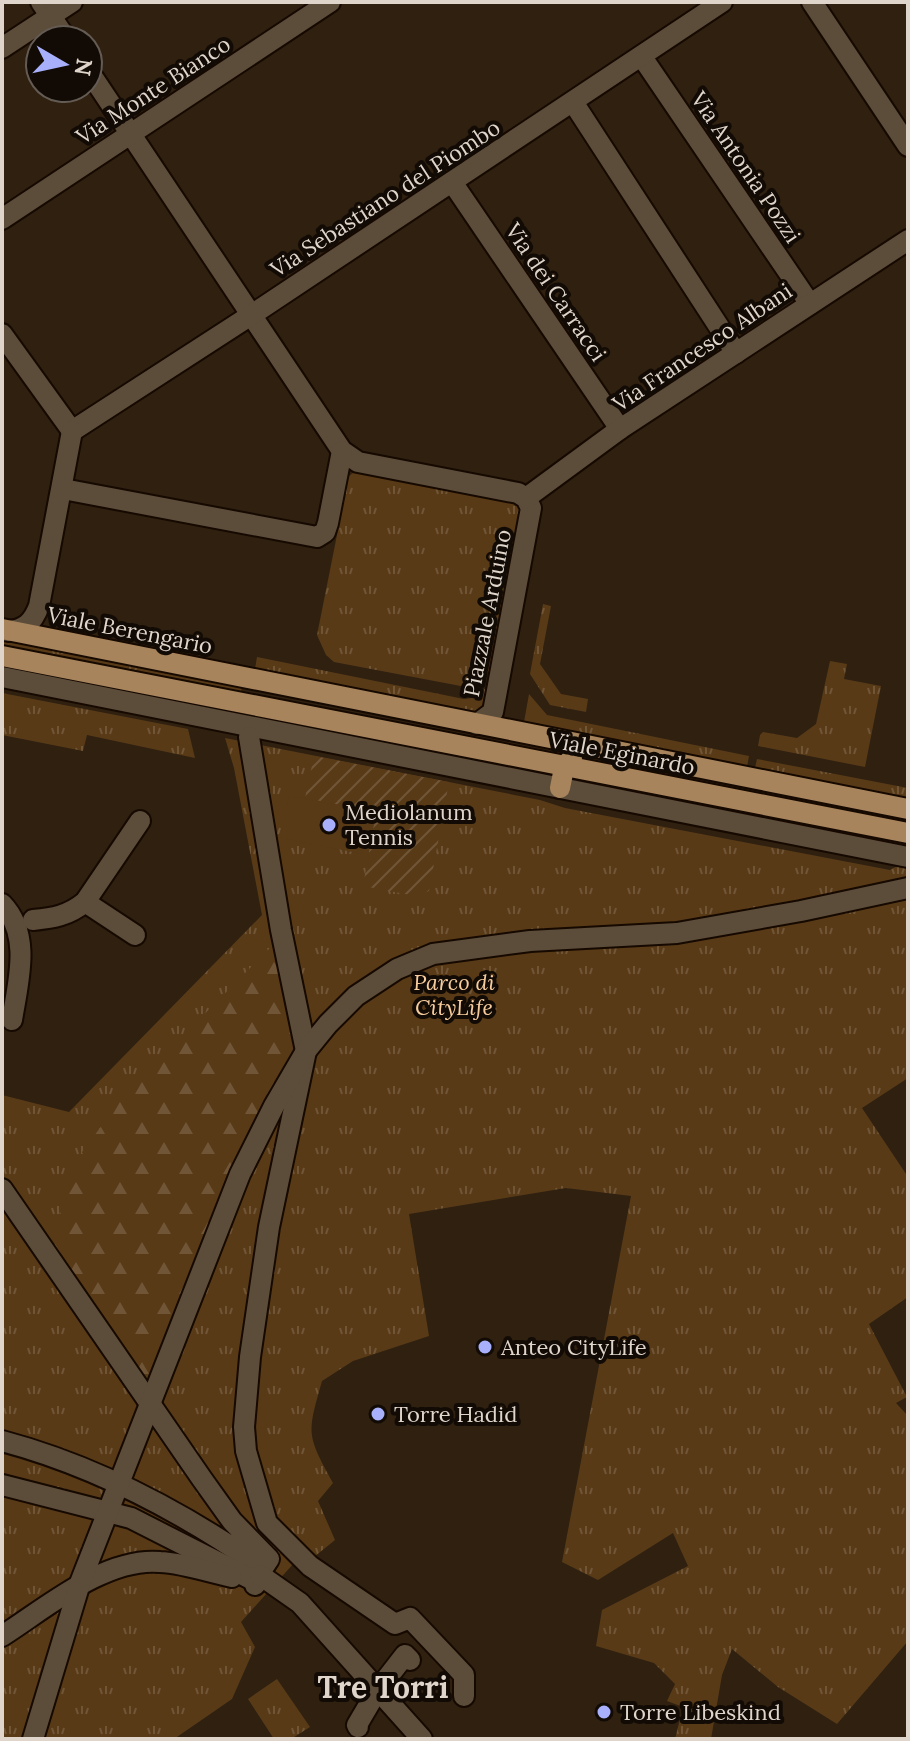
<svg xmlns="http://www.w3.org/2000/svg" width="910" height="1741" font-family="Lora,serif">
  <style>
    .grass { fill: url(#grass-tufts) }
    .forest { fill: url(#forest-firs) }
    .garden { fill: url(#garden-furrows) }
    .pitch { fill: #583a17 }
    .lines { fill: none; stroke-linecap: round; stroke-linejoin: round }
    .minor-casing { stroke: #160900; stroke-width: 24 }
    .major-casing { stroke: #160900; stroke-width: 24 }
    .minor { stroke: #5c4c3a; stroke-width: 20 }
    .major { stroke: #a7845c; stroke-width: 20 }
    .poi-dot { fill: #a8b0fc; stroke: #120b05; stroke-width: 3 }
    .labels { text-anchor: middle; stroke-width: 8; stroke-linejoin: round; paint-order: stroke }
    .street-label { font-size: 22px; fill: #dfd5cb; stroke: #120b05 }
    .poi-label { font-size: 22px; fill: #dfd5cb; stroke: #120b05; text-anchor: start }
    .park-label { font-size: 22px; font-style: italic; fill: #f8cd9e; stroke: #120b05 }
    .district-label { font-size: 30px; font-weight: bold; fill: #dfd5cb; stroke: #120b05 }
  </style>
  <defs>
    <pattern id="grass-tufts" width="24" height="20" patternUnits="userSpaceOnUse" patternTransform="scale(2)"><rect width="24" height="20" fill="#583a17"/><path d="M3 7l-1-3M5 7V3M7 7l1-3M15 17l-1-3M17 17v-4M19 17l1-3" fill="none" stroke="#705637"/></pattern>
    <pattern id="forest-firs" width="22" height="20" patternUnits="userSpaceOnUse" patternTransform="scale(2)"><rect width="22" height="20" fill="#583a17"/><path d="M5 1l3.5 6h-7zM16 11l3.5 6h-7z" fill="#705637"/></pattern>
    <pattern id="garden-furrows" width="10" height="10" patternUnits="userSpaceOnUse" patternTransform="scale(2)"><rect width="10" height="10" fill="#583a17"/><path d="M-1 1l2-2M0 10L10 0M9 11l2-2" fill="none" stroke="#705637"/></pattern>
  </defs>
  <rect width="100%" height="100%" fill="#2f2010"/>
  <g class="grass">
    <path d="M360 469 516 500 524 510 492 669 466 687 334 662 326 655 317 635 345 495C341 482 349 474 360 469Z"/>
    <polygon points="543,604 551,606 540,664 561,694 588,699 586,712 550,705 530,674"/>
    <polygon points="2,638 242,685 241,693 2,646"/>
    <polygon points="257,657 464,699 472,698 489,686 485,711 480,714 255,669"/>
    <polygon points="830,661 847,664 844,679 881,686 865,767 758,746 760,735 763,732 797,738 816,724"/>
    <polygon points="2,693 188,729 195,758 87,735 83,751 2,735"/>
    <polygon points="529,694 547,715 749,756 747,767 524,722"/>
    <path d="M225 738 540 800 565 808 890 870 899 865 908 867V1078L862 1108 908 1177V1297L869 1324 907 1397 896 1403 908 1416V1641L837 1724 778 1687 732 1649 722 1675 711 1739H675L683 1707 667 1701 675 1684 654 1663 596 1646 602 1610 688 1566 673 1533 598 1580 562 1562 631 1196 566 1188 409 1214 429 1336 353 1361 322 1381C307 1434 306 1434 333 1483L318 1501 335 1540 314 1557 303 1553 241 1622 255 1647 232 1699 174 1739H2V1095L69 1112 262 915 234 768Z"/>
    <polygon points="757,759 908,788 908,798 755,768"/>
    <polygon points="573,777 908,844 908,851 567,783"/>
    <polygon points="277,1679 310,1727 291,1739 274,1739 248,1699"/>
  </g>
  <polygon class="forest" points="279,945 296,1038 290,1062 236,1157 148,1388 54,1253 65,1175 126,1093 270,948"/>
  <polygon class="garden" points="314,756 449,782 429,891 416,896 363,886 376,812 305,798"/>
  <polygon class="pitch" points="289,796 376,812 368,855 281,838"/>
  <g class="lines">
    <defs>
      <g id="minor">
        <polyline points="41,2 67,40"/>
        <polyline points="812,2 908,146"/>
        <polyline points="2,48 72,2"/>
        <polyline points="642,57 810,304"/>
        <polyline points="88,70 342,451 358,462 518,493 526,498 531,508 493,712 477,724"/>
        <polyline points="573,102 736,353"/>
        <polyline points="452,182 620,429"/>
        <polyline points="2,219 330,2"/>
        <polyline points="2,334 72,431"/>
        <polyline points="72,431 262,308 722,2"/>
        <polyline points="63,489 317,537 325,532 328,523 342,451"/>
        <polyline points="526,498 620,429 908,240"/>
        <path d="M8 631C25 630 33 622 39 606L72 431"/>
        <polyline points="2,677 908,857"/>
        <polyline points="249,737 281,930 306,1051 269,1227 250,1357 244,1427 246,1451 267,1523 310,1566 395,1624 410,1618 464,1675 464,1696"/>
        <polyline points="85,902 135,935"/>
        <path d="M2 904C32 935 18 982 12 1020"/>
        <path d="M33 920C53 918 68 916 85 902L140 821"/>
        <path d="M2 1189 202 1479 232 1521 269 1559 263 1568C184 1513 96 1466 2 1441"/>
        <polyline points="2,1485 131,1518 257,1582 255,1585"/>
        <polyline points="260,1575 300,1603 422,1739"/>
        <path d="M2 1636C46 1608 105 1557 160 1562 184 1563 209 1572 232 1577"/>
        <polyline points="358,1727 357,1725 377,1691 405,1655 410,1660"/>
        <polyline points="33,1739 80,1583 240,1174 274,1106 306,1051 328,1024 356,996 397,969 433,954 530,941 677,933 801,911 908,888"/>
      </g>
      <g id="major">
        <polyline points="2,629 908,809"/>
        <polyline points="2,656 908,833"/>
        <polyline points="560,788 564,768 572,758"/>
      </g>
    </defs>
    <use href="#minor" class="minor-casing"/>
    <use href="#major" class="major-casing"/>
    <use href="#minor" class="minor"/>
    <use href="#major" class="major"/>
  </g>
  <g class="poi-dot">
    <circle cx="329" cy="825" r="8"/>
    <circle cx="485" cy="1347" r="8"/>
    <circle cx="378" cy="1414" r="8"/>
    <circle cx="604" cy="1712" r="8"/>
  </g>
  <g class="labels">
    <g class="street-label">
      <text transform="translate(153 90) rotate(-33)" y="8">Via Monte Bianco</text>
      <text transform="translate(746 167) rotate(56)" y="8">Via Antonia Pozzi</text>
      <text transform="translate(385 198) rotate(-33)" y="8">Via Sebastiano del Piombo</text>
      <text transform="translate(556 292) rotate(56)" y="8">Via dei Carracci</text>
      <text transform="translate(702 347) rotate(-34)" y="8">Via Francesco Albani</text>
      <text transform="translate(487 613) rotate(-79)" y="8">Piazzale Arduino</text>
      <text transform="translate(130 630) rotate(11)" y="8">Viale Berengario</text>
      <text transform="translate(622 753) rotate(11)" y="8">Viale Eginardo</text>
    </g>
    <g class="poi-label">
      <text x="345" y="820">Mediolanum<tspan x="345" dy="25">Tennis</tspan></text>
      <text x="501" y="1355">Anteo CityLife</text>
      <text x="394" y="1422">Torre Hadid</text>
      <text x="620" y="1720">Torre Libeskind</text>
    </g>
    <g class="park-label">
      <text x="454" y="990">Parco di<tspan x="454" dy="25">CityLife</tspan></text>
    </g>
    <g class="district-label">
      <text x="383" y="1698">Tre Torri</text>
    </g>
  </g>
  <rect width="910" height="1741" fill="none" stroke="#dfd5cb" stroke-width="8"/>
  <g transform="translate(64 64) rotate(99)"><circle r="38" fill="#120b05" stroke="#645c54" stroke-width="2"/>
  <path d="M0-6L14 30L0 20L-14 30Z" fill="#a8b0fc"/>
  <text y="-12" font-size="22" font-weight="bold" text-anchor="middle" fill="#dfd5cb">N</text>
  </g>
</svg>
